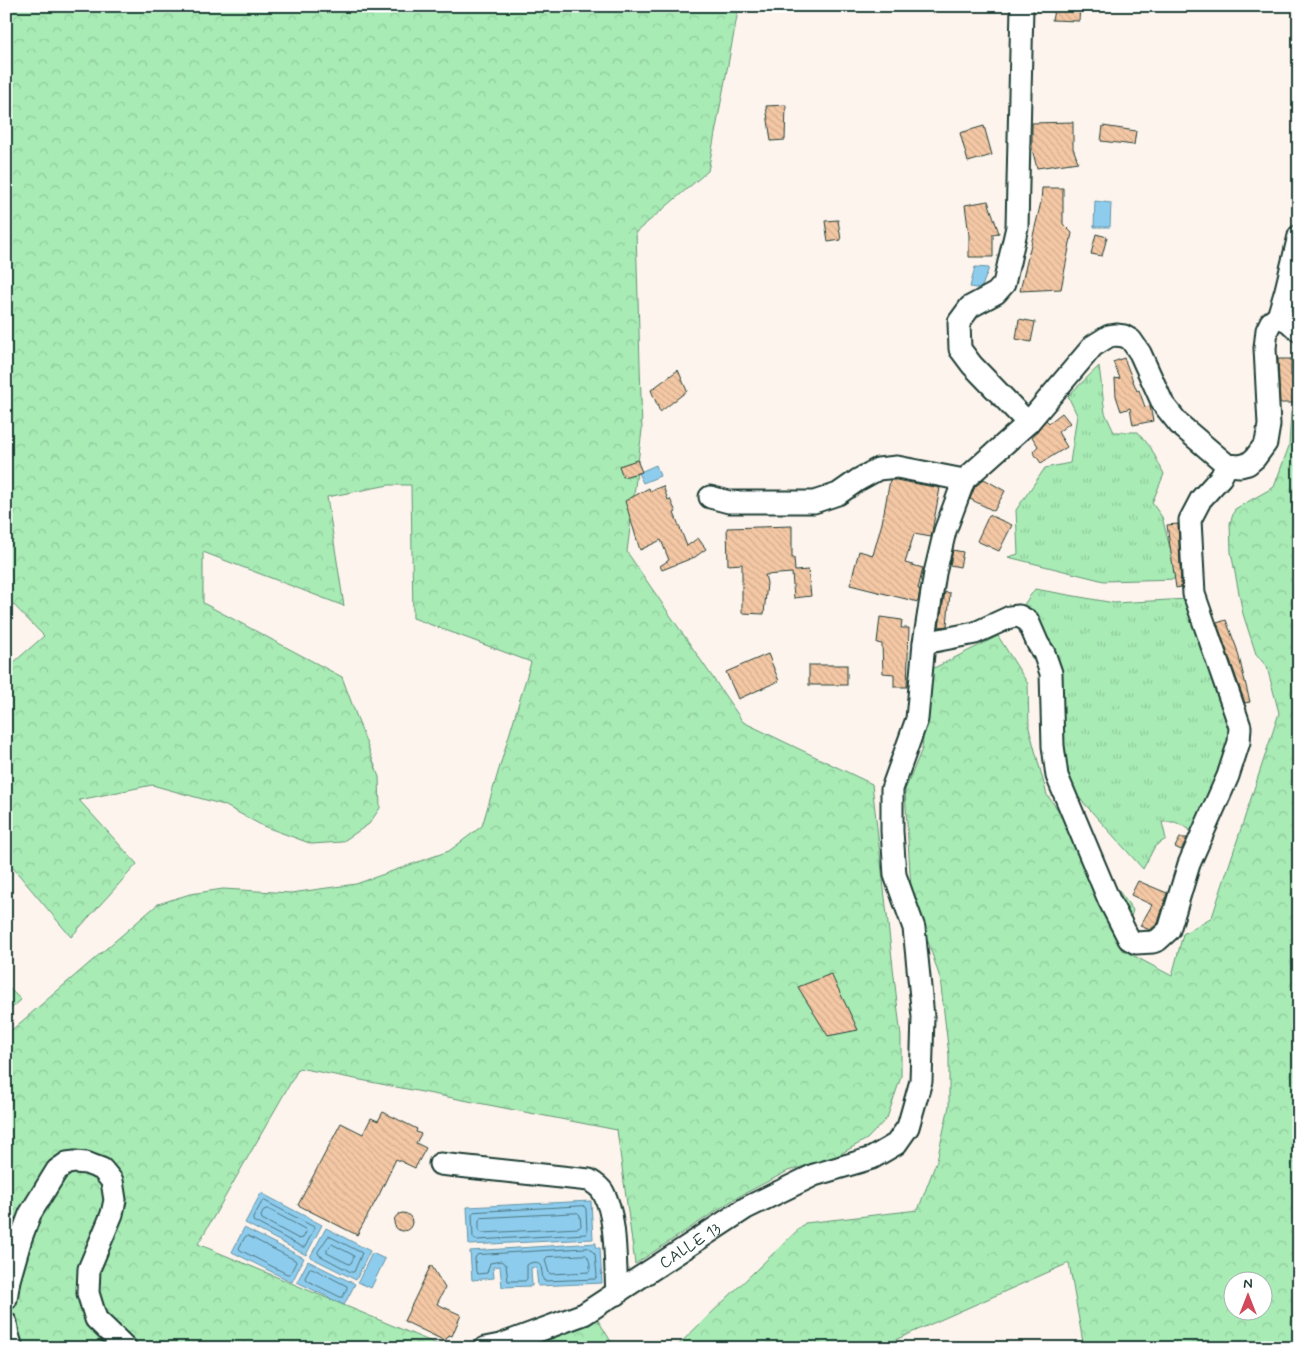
<svg xmlns="http://www.w3.org/2000/svg" width="1305" height="1354" font-family="Mynerve,sans-serif">
  <style>
    .grass { fill: url(#grass-tufts); stroke: #649474 }
    .forest { fill: url(#forest-crowns); stroke: #649474; fill-rule: evenodd }
    .water { fill: #8eccee; stroke: #6293a4 }
    .lines { fill: none; stroke-linecap: round; stroke-linejoin: round }
    .shore { stroke: #4b767e; stroke-width: 1 }
    .building { fill: url(#building-back-hatch); stroke: #1f3d34 }
    .minor-casing { stroke: #1f3d34; stroke-width: 25 }
    .minor { stroke: #fff; stroke-width: 21 }
    .labels { text-anchor: middle; stroke-width: 4; stroke-linejoin: round; paint-order: stroke }
    .street-label { font-size: 16px; fill: #1f3d34; stroke: #fff }
  </style>
  <defs>
    <pattern id="grass-tufts" width="24" height="20" patternUnits="userSpaceOnUse" patternTransform="scale(1.25)"><rect width="24" height="20" fill="#a8ebb5"/><path d="M3 7l-1-3M5 7V3M7 7l1-3M15 17l-1-3M17 17v-4M19 17l1-3" fill="none" stroke="#90ca9c"/></pattern>
    <pattern id="forest-crowns" width="20" height="18" patternUnits="userSpaceOnUse" patternTransform="scale(1.25)"><rect width="20" height="18" fill="#a8ebb5"/><path d="M2 6a3 3 0 1 1 6 0M12 15a3 3 0 1 1 6 0" fill="none" stroke="#90ca9c"/></pattern>
    <pattern id="building-back-hatch" width="6" height="6" patternUnits="userSpaceOnUse" patternTransform="scale(1.25)"><rect width="6" height="6" fill="#f5c8a5"/><path d="M-1 5l2 2M0 0l6 6M5-1l2 2" fill="none" stroke="#d2ad8f"/></pattern>
  </defs>
  <rect width="100%" height="100%" fill="#fdf4ed"/>
  <filter id="ink" filterUnits="userSpaceOnUse"><feTurbulence type="fractalNoise" baseFrequency=".02" numOctaves="2"/><feDisplacementMap in="SourceGraphic" scale="10" xChannelSelector="R" yChannelSelector="G"/><feConvolveMatrix kernelMatrix="1 2 1 2 8 2 1 2 1" color-interpolation-filters="sRGB"/></filter>
  <g filter="url(#ink)">
    <g class="grass">
      <polygon points="1099,366 1105,413 1114,432 1138,432 1151,448 1164,474 1152,503 1162,517 1178,579 1104,581 1008,557 1018,554 1016,510 1045,468 1070,463 1077,415 1068,396"/>
      <polygon points="1035,589 1114,603 1188,599 1224,712 1250,720 1198,863 1189,829 1175,822 1162,822 1166,839 1155,846 1143,869 1065,782 1045,666 1031,657 1020,610"/>
    </g>
    <g class="forest">
      <polygon points="6,6 739,6 708,171 636,232 642,430 627,552 743,722 872,784 901,1037 901,1077 887,1118 867,1139 835,1157 788,1171 736,1198 635,1264 617,1130 299,1068 198,1244 439,1345 438,1348 6,1348 6,1035 158,904 190,894 223,889 291,893 356,884 449,851 482,826 531,662 413,618 411,485 389,485 327,497 344,606 203,552 203,603 342,677 379,777 380,808 369,824 342,842 312,844 263,826 224,805 152,785 79,800 137,864 71,937 9,863 6,865 6,669 44,636 6,597"/>
      <path d="M1291 411 1299 413V1348H1084L1069 1263 877 1348H675L805 1223 918 1210 937 1160 949 1106V1055L940 978 911 890 905 790 922 749 930 670 998 636 1028 684 1029 728 1047 795 1133 910 1121 949 1172 976 1183 934 1212 917 1279 713 1267 667 1256 654 1243 614 1231 552 1230 523 1235 509 1274 487 1289 446ZM1232 1282H1262V1312H1232Z"/>
      <polygon points="6,985 21,1000 6,1013"/>
      <polygon points="596,1317 615,1348 512,1348"/>
    </g>
    <g class="water">
      <polygon points="1095,201 1111,203 1110,227 1094,227"/>
      <polygon points="975,267 989,268 981,289 970,287"/>
      <polygon points="656,465 660,476 643,483 638,473"/>
      <polygon points="261,1193 322,1225 306,1255 245,1223"/>
      <polygon points="591,1201 593,1239 469,1245 467,1207"/>
      <polygon points="244,1228 304,1258 292,1282 232,1252"/>
      <polygon points="326,1228 370,1251 356,1280 310,1257"/>
      <polygon points="596,1243 596,1248 600,1248 602,1283 538,1286 536,1267 531,1268 532,1286 502,1287 500,1266 493,1267 494,1278 472,1280 470,1251"/>
      <polygon points="372,1253 385,1259 371,1288 358,1282"/>
      <polygon points="308,1261 355,1284 344,1305 297,1282"/>
    </g>
    <g class="lines">
      <g class="shore">
        <polygon points="265,1201 314,1227 314,1229 305,1247 302,1247 253,1221 253,1218 262,1202"/>
        <polygon points="584,1206 586,1209 587,1232 586,1234 476,1240 473,1238 472,1214 474,1212"/>
        <polygon points="268,1209 305,1229 306,1232 303,1238 299,1239 262,1219 261,1216 264,1210"/>
        <polygon points="578,1213 580,1215 581,1226 579,1228 482,1233 479,1231 479,1220 481,1218"/>
        <polygon points="248,1236 295,1260 296,1262 290,1274 287,1274 240,1250 239,1248 245,1237"/>
        <polygon points="329,1236 362,1253 354,1272 351,1272 319,1255 318,1252"/>
        <polygon points="332,1244 353,1255 354,1257 351,1263 349,1264 327,1253 327,1250"/>
        <polygon points="589,1248 595,1254 597,1276 595,1279 544,1281 543,1279 541,1266 536,1262 530,1263 527,1265 527,1279 525,1281 508,1281 506,1265 501,1261 490,1263 487,1273 478,1274 476,1272 475,1258 477,1255"/>
        <path d="M586 1255C590 1258 591 1268 589 1272L551 1274 549 1273 545 1260 547 1257Z"/>
        <polygon points="312,1268 347,1286 347,1288 343,1297 340,1297 306,1280 305,1278 309,1269"/>
      </g>
    </g>
    <g class="building">
      <polygon points="1055,6 1080,6 1079,21 1052,20"/>
      <polygon points="786,105 785,140 771,141 766,106"/>
      <polygon points="1073,122 1073,148 1078,162 1037,168 1032,149 1032,123"/>
      <polygon points="984,126 992,155 968,162 960,133"/>
      <polygon points="1103,126 1136,131 1134,145 1101,141"/>
      <polygon points="1042,188 1063,188 1063,224 1072,233 1061,289 1020,291 1041,202"/>
      <polygon points="988,201 999,233 993,234 993,257 969,257 969,235 965,205"/>
      <polygon points="838,220 841,240 828,242 825,221"/>
      <polygon points="1096,234 1107,237 1102,256 1091,254"/>
      <polygon points="1019,319 1035,322 1031,342 1016,339"/>
      <polygon points="1124,358 1137,391 1139,390 1145,407 1150,406 1153,421 1133,425 1130,408 1121,411 1116,396 1115,379 1120,378 1113,362"/>
      <polygon points="1278,359 1291,359 1291,376 1293,376 1293,388 1296,388 1296,403 1280,403"/>
      <polygon points="678,370 687,391 660,412 651,390"/>
      <polygon points="1062,413 1070,423 1058,432 1067,447 1041,463 1033,452 1038,446 1032,437 1046,420 1049,423"/>
      <polygon points="637,460 642,472 623,477 619,466"/>
      <polygon points="984,479 1005,491 994,511 970,499 975,487"/>
      <polygon points="890,480 896,480 940,488 931,537 914,534 905,563 923,568 918,589 920,589 918,602 850,585 859,551 873,555 882,523"/>
      <polygon points="663,486 668,500 670,499 676,512 674,513 687,546 698,538 706,549 695,557 662,570 660,566 669,560 661,540 640,550 625,501 649,488 650,491"/>
      <polygon points="989,515 1012,525 999,551 977,541"/>
      <polygon points="1178,524 1181,587 1176,588 1167,525"/>
      <polygon points="792,526 792,558 794,558 795,571 808,570 811,596 794,598 792,573 765,575 767,583 764,614 742,613 742,564 728,565 727,528"/>
      <polygon points="953,550 963,552 960,567 950,565"/>
      <polygon points="945,592 950,593 947,626 939,627"/>
      <polygon points="880,617 902,620 901,628 909,628 907,687 894,687 894,674 883,673 882,644 877,643"/>
      <polygon points="1226,620 1237,649 1250,702 1245,703 1217,623"/>
      <polygon points="768,654 779,681 738,699 726,672"/>
      <rect x="809" y="665" width="38" height="20"/>
      <polygon points="1180,838 1187,838 1181,850 1175,847"/>
      <polygon points="1138,881 1167,893 1158,923 1150,930 1140,926 1152,905 1131,895"/>
      <polygon points="831,974 858,1030 828,1036 798,987"/>
      <polygon points="383,1112 417,1129 416,1132 421,1134 416,1143 426,1148 415,1168 396,1159 379,1195 357,1235 298,1205 341,1123 363,1134 371,1118 378,1121"/>
      <circle cx="403" cy="1222" r="9"/>
      <polygon points="431,1265 445,1288 437,1304 461,1315 452,1336 449,1335 445,1341 404,1321"/>
    </g>
    <g class="lines">
      <defs>
        <g id="minor">
          <polyline points="1022,6 1017,227 1004,284 996,293 970,307 959,322 960,349 972,365 1028,423"/>
          <polyline points="1278,317 1286,290 1299,236"/>
          <polyline points="710,497 729,502 814,502 838,494 858,480 878,469 897,467 964,480"/>
          <polyline points="924,643 975,633 1010,617 1019,616 1028,621 1038,644 1044,653 1051,673 1053,746 1057,776 1109,900 1129,939 1136,943 1153,942 1158,940 1169,930 1189,864 1228,776 1239,742 1240,727 1235,712 1194,594 1190,520 1201,499 1221,477 1227,465"/>
          <path d="M440 1164 589 1180C594 1183 600 1187 603 1192 617 1216 615 1265 617 1294"/>
          <polyline points="6,1299 9,1280 21,1238 30,1214 57,1170 67,1163 75,1162 86,1163 102,1169 112,1181 115,1200 112,1214 89,1269 88,1293 96,1319 126,1348"/>
          <polyline points="6,1323 8,1335 12,1348"/>
          <path id="s1" d="M485 1348 500 1345 584 1314 746 1208 814 1175 872 1158 896 1144 908 1127 921 1081 923 1017 914 928 895 875 892 831V789L917 719 924 643 935 573 945 531 964 480 1028 423 1093 346 1109 336 1116 335 1124 336 1131 340 1140 353 1163 404 1179 424 1227 465 1240 466 1248 464 1255 458 1266 443 1269 425 1265 348 1267 330 1271 322 1278 317 1288 321 1299 331"/>
        </g>
      </defs>
      <use href="#minor" class="minor-casing"/>
      <use href="#minor" class="minor"/>
    </g>
  </g>
  <g class="labels">
    <g class="street-label">
      <text dy="6" stroke="none"><textPath href="#s1" startOffset="231">CALLE 13</textPath></text>
    </g>
  </g>
  <rect width="1305" height="1354" fill="none" stroke="#fff" stroke-width="25"/>
  <rect x="12" y="12" width="1280" height="1329" fill="none" stroke="#1f3d34" stroke-width="2" filter="url(#ink)"/>
  <g transform="translate(1248 1296)"><circle r="24" fill="#ffffff" stroke="#a5b1ae"/>
  <path d="M0-4L9 19L0 12L-9 19Z" fill="#d1495b"/>
  <text y="-8" font-size="14" font-weight="bold" text-anchor="middle" fill="#1f3d34">N</text>
  </g>
</svg>
